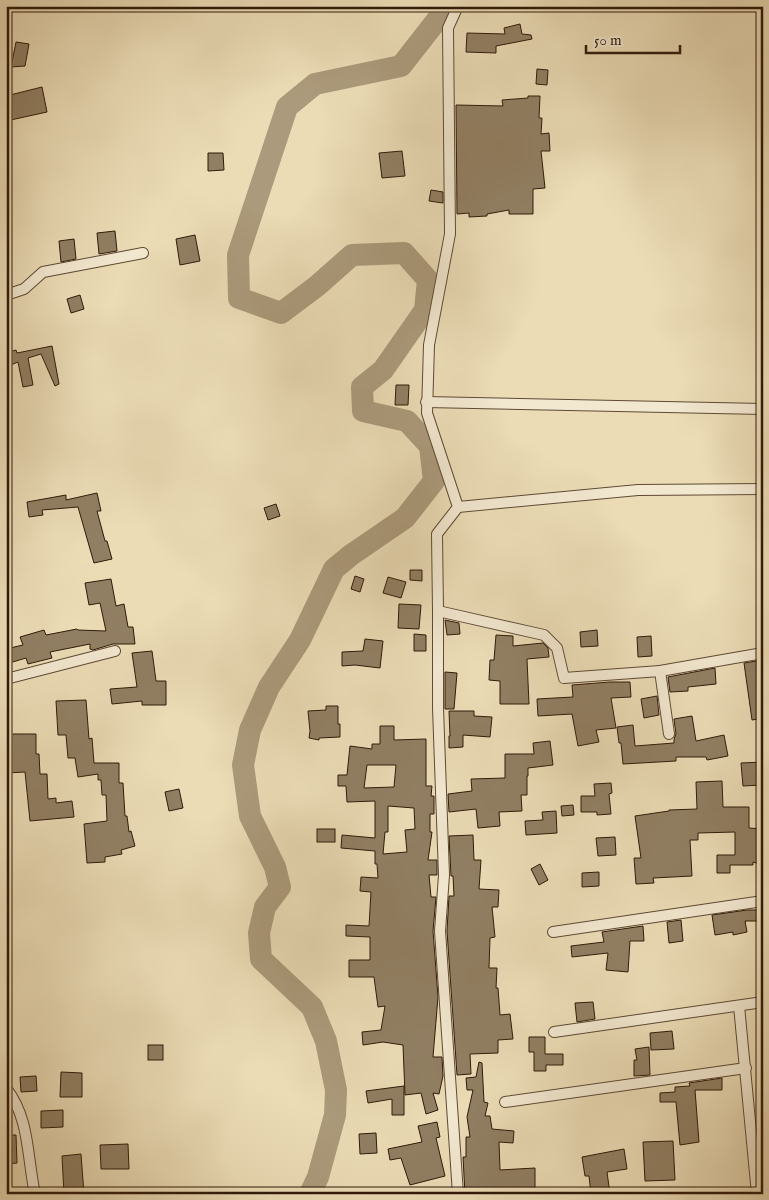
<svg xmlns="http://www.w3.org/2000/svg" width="769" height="1200" font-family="'IM FELL English',serif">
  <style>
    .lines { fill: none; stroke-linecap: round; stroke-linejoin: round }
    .river { stroke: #ab9a7b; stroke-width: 22 }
    .building { fill: #917f63; stroke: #301a09; fill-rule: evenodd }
    .street-casing { stroke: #5f4a34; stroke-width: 12 }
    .street { stroke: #f2e8d0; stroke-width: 10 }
  </style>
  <rect width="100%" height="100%" fill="#ebdcb6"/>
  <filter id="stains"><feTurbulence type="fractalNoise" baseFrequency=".004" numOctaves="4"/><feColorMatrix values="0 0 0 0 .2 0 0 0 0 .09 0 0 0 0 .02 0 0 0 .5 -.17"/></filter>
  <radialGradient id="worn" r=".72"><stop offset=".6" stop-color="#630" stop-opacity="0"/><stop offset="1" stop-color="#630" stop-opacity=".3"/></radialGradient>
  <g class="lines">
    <polyline class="river" points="310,1194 318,1177 335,1115 336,1090 326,1041 312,1007 261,959 259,933 265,907 280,887 275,867 250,816 243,765 250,730 269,687 300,640 334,569 351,555 405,518 434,481 430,446 407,421 363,411 362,387 383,370 425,310 428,280 404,253 352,255 317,286 281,313 239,298 238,255 287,107 315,84 401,66 448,6"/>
  </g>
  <g class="building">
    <polygon points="520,24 522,34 531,35 532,39 496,46 496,53 466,52 467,33 505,34 504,28"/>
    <polygon points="16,42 29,44 25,66 11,67"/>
    <polygon points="537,69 548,70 547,85 536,84"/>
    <polygon points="42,87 47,112 6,121 6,96"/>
    <polygon points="528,96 540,96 539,118 542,118 541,134 549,133 550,151 541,151 545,188 533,189 533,214 509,214 509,210 487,214 487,216 469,217 469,213 457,214 456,105 503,106 502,100 528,98"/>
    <polygon points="402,151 405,176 382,178 379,153"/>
    <polygon points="208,153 223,153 224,170 208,171"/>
    <polygon points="431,190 443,192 443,203 429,201"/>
    <polygon points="115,231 117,251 99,254 97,233"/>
    <polygon points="195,235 200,261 180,265 176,239"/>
    <polygon points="74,239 76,259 61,262 59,241"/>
    <polygon points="80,295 84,309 71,313 67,299"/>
    <polygon points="52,346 59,384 55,386 41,354 28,358 33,385 23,387 18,362 6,367 6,353 16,350 17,353"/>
    <polygon points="396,385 409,385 408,405 395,405"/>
    <polygon points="97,493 101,511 97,511 105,541 107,541 112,559 94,563 78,507 42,510 43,515 29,517 27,502 66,495 66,500"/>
    <polygon points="276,504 280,516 268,520 264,508"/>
    <polygon points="410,570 422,570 422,581 410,580"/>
    <polygon points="355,576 364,579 360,592 351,589"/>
    <polygon points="388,577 406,582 401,598 383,593"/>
    <polygon points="111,579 116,606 124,604 128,627 133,627 135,644 113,644 93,650 90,649 90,644 50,652 52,658 28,664 26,658 6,664 6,649 23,645 20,637 44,630 46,635 77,629 78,630 106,631 100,603 89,605 85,583"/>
    <polygon points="399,604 421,605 419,629 398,628"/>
    <polygon points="445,620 459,623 460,634 447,635"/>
    <polygon points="597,630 598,646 581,647 580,632"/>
    <polygon points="414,634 426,635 426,651 414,651"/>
    <polygon points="496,635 513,636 513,646 543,643 548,648 549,657 527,659 529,704 500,704 500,681 489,680 490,660 494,660"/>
    <polygon points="651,636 652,656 638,657 637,637"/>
    <polygon points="365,639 383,641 380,668 355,665 342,666 342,652 363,651"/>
    <polygon points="152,651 156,681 166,681 166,705 142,705 142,701 112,704 110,689 137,687 132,653"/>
    <polygon points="763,660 763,718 752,720 744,663"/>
    <polygon points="715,668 716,684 688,687 688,691 670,692 668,677"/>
    <polygon points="445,672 457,673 454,709 445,709"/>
    <polygon points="610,682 630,682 631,697 611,698 616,728 596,730 599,742 578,746 572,714 538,716 537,699 573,697 572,685"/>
    <polygon points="657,696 659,715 644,718 641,699"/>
    <polygon points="86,700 89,739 92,738 94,763 119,763 119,783 123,783 125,816 127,816 129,832 131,831 135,846 121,850 122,854 105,857 105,862 87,863 84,824 107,821 106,795 102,795 101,780 98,780 98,774 78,777 75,758 68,758 66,735 58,735 56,701"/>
    <polygon points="326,706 338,706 338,724 340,724 340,737 319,738 319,740 309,738 310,731 308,711 326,710"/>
    <polygon points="449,711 474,711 474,716 492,717 490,737 463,735 463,747 449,748 449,736 450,736"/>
    <polygon points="692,716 696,741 724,735 728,756 707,760 706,757 676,757 676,761 623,764 621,743 619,743 617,727 633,725 635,746 674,743 674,739 676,734 674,719"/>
    <path d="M380 726H394V740L426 739V786H432L431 796H434V814H430V832H432L428 860H437V875H429L431 897H436L433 931 438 997 433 1057H442L443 1076 439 1094 433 1093 438 1110 426 1114 421 1093 405 1095 403 1045 383 1042 363 1045 362 1032 381 1030 385 1006 378 1007 374 977H349V960H370V937L346 936V925L369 926 371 892 360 891 361 877 378 878 377 864H375V851L341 848 342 835 375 838V801L347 802 346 786H338V775H347L350 746 372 749V744H380ZM367 765H396L394 787 364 788ZM388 806 414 808 415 829 405 830 407 852 383 854 385 832H388Z"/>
    <polygon points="6,734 36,734 36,754 39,754 40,774 47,774 48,799 56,798 56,803 72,801 74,817 30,821 25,772 6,773"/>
    <polygon points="550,741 553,765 528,768 528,776 527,776 527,795 521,795 522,811 499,812 500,826 478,828 476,809 449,812 448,794 472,791 471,779 505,778 505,754 534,754 533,743"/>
    <polygon points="763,762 763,780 760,780 761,785 743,786 741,763"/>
    <polygon points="722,781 723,807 749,807 749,828 763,829 763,865 753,862 753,865 730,865 730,873 717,873 717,855 735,855 735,832 698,833 698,840 690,840 692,876 653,878 654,883 636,884 634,858 641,858 635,816 669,811 669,810 697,809 696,782"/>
    <polygon points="611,783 612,793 609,794 611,814 597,815 597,812 581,812 581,796 595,796 594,784"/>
    <polygon points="179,789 183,808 169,811 165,792"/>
    <polygon points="573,805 574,815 562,816 561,806"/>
    <polygon points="556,811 557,833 526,835 525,821 543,820 542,812"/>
    <rect x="317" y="829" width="18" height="13"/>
    <polygon points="473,835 474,860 481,860 479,889 499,890 498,907 492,907 495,937 490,938 489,968 497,968 496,988 498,988 500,1015 510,1014 513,1039 498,1040 498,1053 470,1054 471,1074 457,1075 447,931 449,896 454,896 453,876 451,876 449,836"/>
    <polygon points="615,837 616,855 598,856 596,838"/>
    <polygon points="540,864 548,880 539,885 531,869"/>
    <polygon points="599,872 599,886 582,887 582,873"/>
    <polygon points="747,910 763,910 763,921 745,921 747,932 733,935 733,932 715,935 712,915"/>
    <polygon points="681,920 683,941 669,943 667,922"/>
    <polygon points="643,926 644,941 630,941 628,972 606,970 608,953 572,957 571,946 604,942 602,932"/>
    <polygon points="593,1002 595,1019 577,1022 575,1003"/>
    <polygon points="672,1031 674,1049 651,1050 650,1033"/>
    <polygon points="529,1037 545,1037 545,1054 563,1054 563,1065 546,1065 546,1071 534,1071 534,1052 529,1052"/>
    <rect x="148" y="1045" width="15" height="15"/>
    <polygon points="649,1047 650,1075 634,1076 634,1060 637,1060 635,1049"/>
    <polygon points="479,1062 482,1063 484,1102 488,1103 485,1116 490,1116 492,1129 514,1131 513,1143 499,1142 500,1170 535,1168 535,1194 465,1194 463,1157 466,1157 466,1137 470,1137 467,1117 473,1090 467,1090 466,1078 476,1077"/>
    <polygon points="61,1072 82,1073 82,1097 60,1097"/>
    <polygon points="36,1076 37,1091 21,1092 20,1077"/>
    <polygon points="722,1078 722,1090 695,1090 699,1142 680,1145 676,1102 660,1102 660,1093 675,1092 675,1087 690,1086 689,1083"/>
    <polygon points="404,1086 404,1115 392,1115 392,1099 368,1103 366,1091"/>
    <polygon points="63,1110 63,1127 41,1128 41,1111"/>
    <polygon points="437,1122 440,1137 436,1138 445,1176 410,1185 401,1158 390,1160 388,1149 422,1142 418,1126"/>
    <polygon points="376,1133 377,1153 360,1154 359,1134"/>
    <polygon points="6,1135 16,1135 17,1163 6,1164"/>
    <polygon points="673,1141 675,1180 645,1181 643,1142"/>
    <polygon points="128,1144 129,1169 101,1169 100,1145"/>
    <polygon points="624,1149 627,1169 607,1172 610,1194 591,1194 589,1176 585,1176 582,1157"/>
    <polygon points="81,1154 84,1194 64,1194 62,1156"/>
  </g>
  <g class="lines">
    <defs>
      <g id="street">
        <polyline points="6,295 24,289 43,272 143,253"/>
        <polyline points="426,402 763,409"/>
        <polyline points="458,507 638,490 763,489"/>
        <polyline points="438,611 437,534 458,507 427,413 429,345 450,234 448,28 458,6"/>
        <polyline points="660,671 763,653"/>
        <polyline points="6,679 115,651"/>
        <polyline points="553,932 763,901"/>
        <polyline points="739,1006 757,1194"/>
        <polyline points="554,1032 763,1002"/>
        <path d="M6 1088C30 1118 27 1158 35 1194"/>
        <polyline points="505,1102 746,1068"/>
        <polyline points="458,1194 440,931 444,875 438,708 438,611 544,635 557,648 564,678 660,671 669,734"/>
      </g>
    </defs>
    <use href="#street" class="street-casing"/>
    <use href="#street" class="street"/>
  </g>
  <rect width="769" height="1200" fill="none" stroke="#ebdcb6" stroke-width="25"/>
  <rect x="8" y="8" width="754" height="1185" fill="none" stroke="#301a09" stroke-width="2.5"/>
  <rect x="12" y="12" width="744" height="1175" fill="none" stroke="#301a09"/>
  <path d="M586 45v8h94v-8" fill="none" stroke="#301a09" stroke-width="2.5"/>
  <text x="594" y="45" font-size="15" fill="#301a09" stroke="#f2e8d0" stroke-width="4" paint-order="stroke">50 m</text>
  <rect width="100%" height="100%" filter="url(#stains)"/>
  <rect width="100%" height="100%" fill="url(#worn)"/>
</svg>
